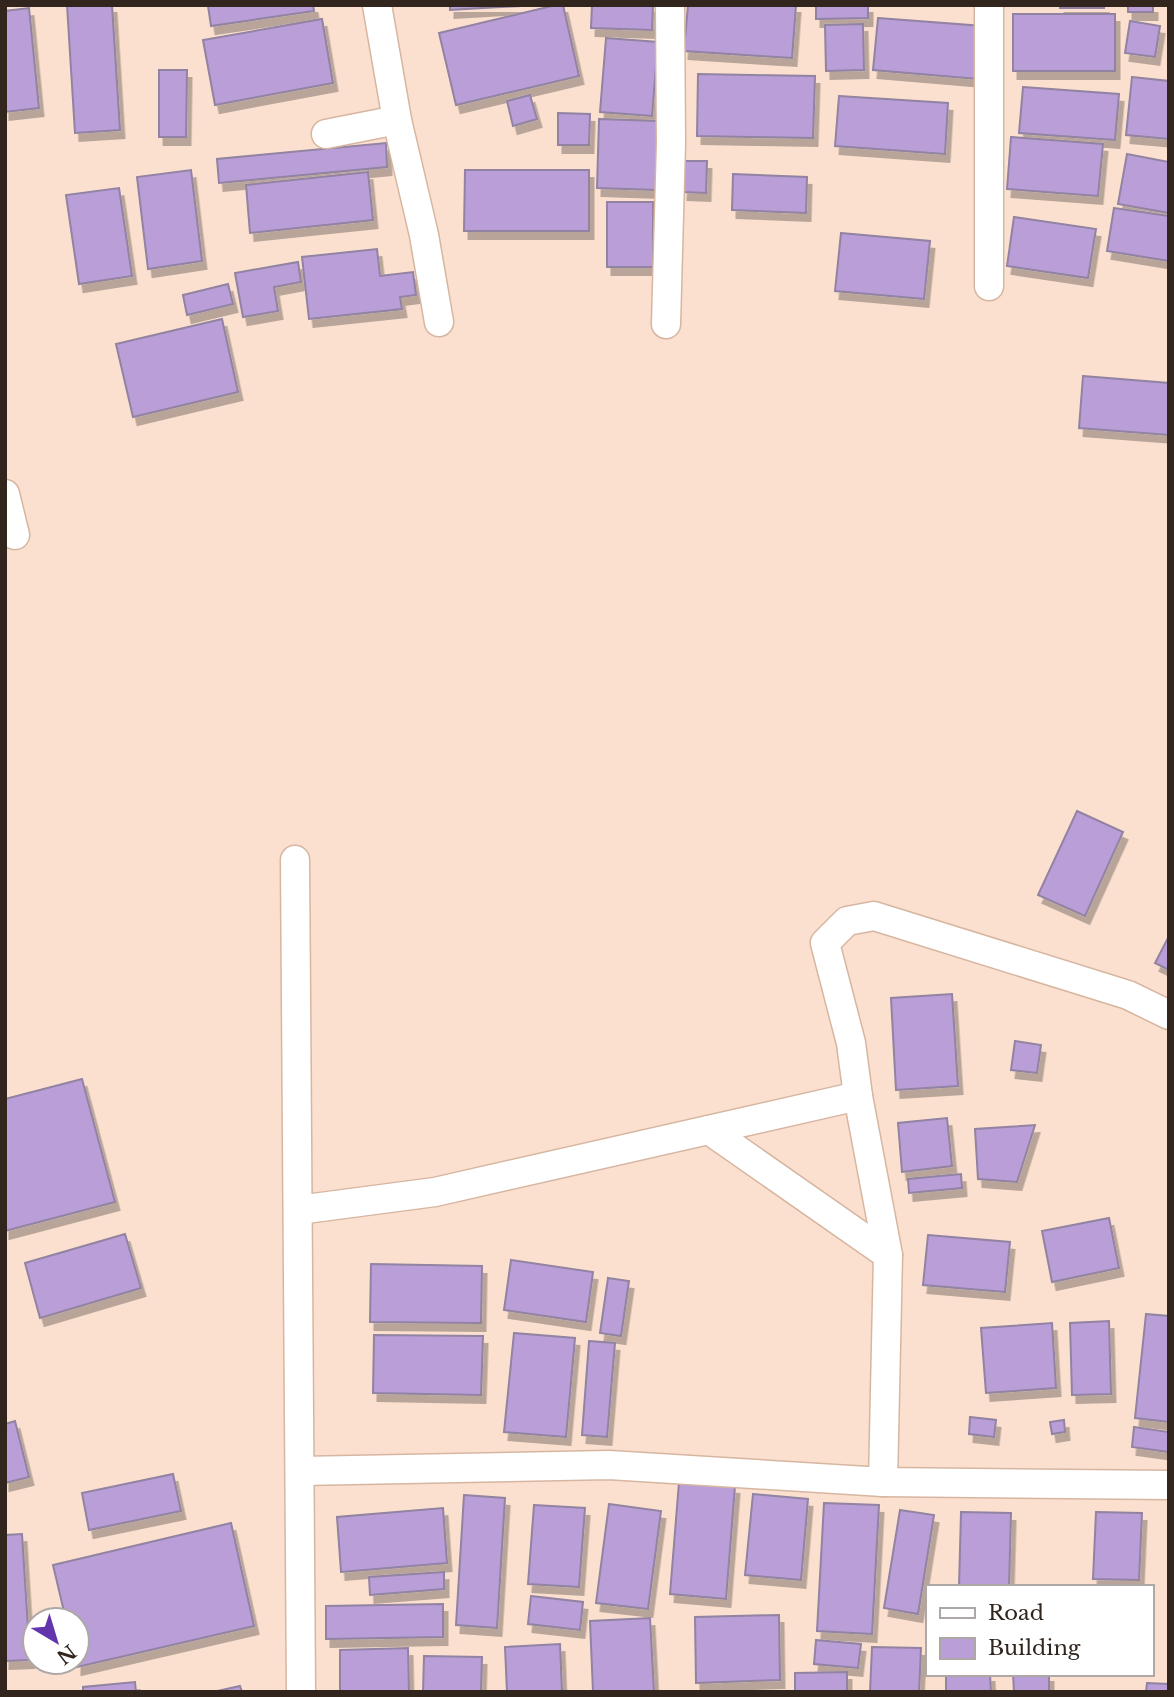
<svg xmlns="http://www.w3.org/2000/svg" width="1174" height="1697" font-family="'Libre Baskerville',serif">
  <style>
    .building { fill: #b99ed8; stroke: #9183a1; stroke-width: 2; filter: url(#shadow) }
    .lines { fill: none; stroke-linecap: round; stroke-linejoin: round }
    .street-casing { stroke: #d6b6a1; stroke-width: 31 }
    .street { stroke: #fff; stroke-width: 28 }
  </style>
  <defs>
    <filter id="shadow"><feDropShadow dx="4.5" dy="8" stdDeviation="0" flood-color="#0004"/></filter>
  </defs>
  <rect width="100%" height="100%" fill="#fbe0cf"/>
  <g class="building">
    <polygon points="67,5 112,5 120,130 75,133"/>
    <polygon points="313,5 314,11 211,26 208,6"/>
    <polygon points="450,5 521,5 521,6 450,10"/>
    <polygon points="556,5 563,5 579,76 456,105 439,33"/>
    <polygon points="592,5 653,5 652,30 591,28"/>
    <polygon points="688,5 796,5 792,58 684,51"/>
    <polygon points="816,5 868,5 868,18 816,19"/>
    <rect x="1060" y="5" width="44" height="3"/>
    <rect x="1128" y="5" width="25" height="7"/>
    <polygon points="29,8 39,108 5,112 5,11"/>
    <rect x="1013" y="14" width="102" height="57"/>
    <polygon points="878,18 983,26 978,79 873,70"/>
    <polygon points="322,19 333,83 215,105 203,40"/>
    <polygon points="1130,21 1160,26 1155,57 1125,53"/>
    <polygon points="863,24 864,70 826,71 825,25"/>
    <polygon points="606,38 658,42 652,116 600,112"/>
    <polygon points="159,70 187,70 186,137 159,137"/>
    <polygon points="698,74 815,76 813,138 697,136"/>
    <polygon points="1132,77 1169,81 1169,139 1126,135"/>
    <polygon points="1023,87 1119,94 1115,140 1019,133"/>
    <polygon points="530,95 537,119 513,126 507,101"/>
    <polygon points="839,96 948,103 945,154 835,146"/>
    <polygon points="558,113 590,114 589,145 558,145"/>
    <polygon points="599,119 659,121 656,190 597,188"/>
    <polygon points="1011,137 1103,144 1098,196 1007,189"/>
    <polygon points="386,143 387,167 219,183 217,159"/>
    <polygon points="1127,154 1169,162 1169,213 1118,204"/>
    <polygon points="685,161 707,161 706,193 683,192"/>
    <polygon points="191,170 202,261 148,269 137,177"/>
    <polygon points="465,170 589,170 589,231 464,231"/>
    <polygon points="368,172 373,220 250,233 246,185"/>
    <polygon points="733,174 807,177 806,213 732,210"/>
    <polygon points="119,188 132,276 79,284 66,195"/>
    <rect x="607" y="202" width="46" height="65"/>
    <polygon points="1114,208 1169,216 1169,261 1107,251"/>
    <polygon points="1014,217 1096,229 1088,278 1007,266"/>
    <polygon points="841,233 930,241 924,299 835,291"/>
    <polygon points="377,249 380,276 413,272 416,295 400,297 402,309 309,319 302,257"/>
    <polygon points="298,262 301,282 274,287 278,311 243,317 235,273"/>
    <polygon points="228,284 233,304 187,315 183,295"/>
    <polygon points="222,319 238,392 133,417 116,344"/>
    <polygon points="1083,376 1169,383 1169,435 1079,428"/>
    <polygon points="1077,811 1123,832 1085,916 1038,895"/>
    <polygon points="1169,936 1169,970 1155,963"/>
    <polygon points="952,994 958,1086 896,1090 891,998"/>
    <polygon points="1015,1041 1041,1045 1037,1073 1011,1070"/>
    <polygon points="82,1079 115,1202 5,1231 5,1099"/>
    <polygon points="947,1118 952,1166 902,1172 898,1123"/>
    <polygon points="1035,1125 1017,1182 978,1179 975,1129"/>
    <polygon points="961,1174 962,1188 909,1193 908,1179"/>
    <polygon points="1109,1218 1119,1268 1052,1282 1042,1231"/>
    <polygon points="125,1234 141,1288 40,1318 25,1263"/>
    <polygon points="928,1235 1010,1242 1005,1292 923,1285"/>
    <polygon points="511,1260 593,1272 586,1322 504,1310"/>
    <polygon points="371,1264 482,1266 481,1323 370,1322"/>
    <polygon points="608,1278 629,1281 621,1336 600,1333"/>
    <polygon points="1146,1314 1169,1316 1169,1422 1135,1418"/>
    <polygon points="1109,1321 1111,1394 1072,1395 1070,1323"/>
    <polygon points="1052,1323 1056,1388 986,1393 981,1328"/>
    <polygon points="514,1333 575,1338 566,1437 504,1432"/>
    <polygon points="374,1335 483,1336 481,1395 373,1393"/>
    <polygon points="589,1341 615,1343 607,1437 582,1435"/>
    <polygon points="970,1417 996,1420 994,1437 969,1434"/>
    <polygon points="1064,1420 1065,1432 1052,1434 1050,1422"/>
    <polygon points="15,1421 29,1477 5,1483 5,1424"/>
    <polygon points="1134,1427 1169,1432 1169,1452 1132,1447"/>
    <polygon points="173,1474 181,1511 89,1530 82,1493"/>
    <polygon points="679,1482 735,1486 726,1599 670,1594"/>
    <polygon points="753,1494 808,1499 801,1580 745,1575"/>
    <polygon points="464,1495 505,1498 497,1628 456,1625"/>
    <polygon points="824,1503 879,1505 872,1634 817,1631"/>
    <polygon points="609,1504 661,1511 648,1609 596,1603"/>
    <polygon points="534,1505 585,1508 579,1587 528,1584"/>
    <polygon points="443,1508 447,1563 341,1572 337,1517"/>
    <polygon points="900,1510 934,1515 918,1614 884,1608"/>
    <polygon points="961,1512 1011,1513 1009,1587 959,1587"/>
    <polygon points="1096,1512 1142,1513 1139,1580 1093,1579"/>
    <polygon points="231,1523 254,1626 77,1667 77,1620 66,1620 53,1565"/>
    <polygon points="22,1534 30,1660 5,1661 5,1535"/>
    <polygon points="444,1572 444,1589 370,1595 369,1577"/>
    <polygon points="531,1596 583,1602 580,1630 528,1624"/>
    <polygon points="443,1604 443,1637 326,1639 326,1606"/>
    <polygon points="779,1615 780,1680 696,1683 695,1617"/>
    <polygon points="650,1618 654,1692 593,1692 590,1621"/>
    <polygon points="816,1640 861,1644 858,1668 814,1664"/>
    <polygon points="560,1644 562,1692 507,1692 505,1647"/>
    <polygon points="872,1647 921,1648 919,1692 870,1692"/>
    <polygon points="408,1648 409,1692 340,1692 340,1650"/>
    <polygon points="424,1656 482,1657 481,1692 423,1692"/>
    <polygon points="847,1672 847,1691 795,1692 795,1673"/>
    <polygon points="946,1674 990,1674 991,1692 946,1692"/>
    <polygon points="1013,1674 1049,1674 1049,1692 1014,1692"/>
    <polygon points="135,1682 136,1692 83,1692 83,1687"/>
    <polygon points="1147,1683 1169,1684 1169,1692 1146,1692"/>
    <polygon points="240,1686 242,1692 213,1692"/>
  </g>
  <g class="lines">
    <defs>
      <g id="street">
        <polyline points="377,5 397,120 424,235 439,322"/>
        <polyline points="326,134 397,120"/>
        <polyline points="989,286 989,5"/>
        <polyline points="666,324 671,143 670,5"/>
        <polyline points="5,494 15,535"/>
        <polyline points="295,860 301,1692"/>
        <polyline points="858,1096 888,1255 883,1482"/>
        <polyline points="709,1130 888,1255"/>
        <polyline points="298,1210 435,1192 858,1096 851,1043 825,943 847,921 874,916 1128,995 1169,1015"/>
        <polyline points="300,1471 609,1465 883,1482 1169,1485"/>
      </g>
    </defs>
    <use href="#street" class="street-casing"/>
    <use href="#street" class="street"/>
  </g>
  <rect width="1174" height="1697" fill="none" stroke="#31251d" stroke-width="14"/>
  <rect x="926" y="1585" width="228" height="91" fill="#ffffff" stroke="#ada8a5" stroke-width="2"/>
  <rect x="940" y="1608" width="35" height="10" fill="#ffffff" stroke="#ada8a5" stroke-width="2"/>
  <text x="988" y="1620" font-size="21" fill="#31251d">Road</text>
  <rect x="940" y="1638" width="35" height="21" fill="#b99ed8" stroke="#ada8a5" stroke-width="2"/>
  <text x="988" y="1655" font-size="21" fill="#31251d">Building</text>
  <g transform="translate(56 1641) rotate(142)"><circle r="33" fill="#ffffff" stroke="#ada8a5" stroke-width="2"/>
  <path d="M0-5L12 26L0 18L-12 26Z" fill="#6335ad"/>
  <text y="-10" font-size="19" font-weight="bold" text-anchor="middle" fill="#31251d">N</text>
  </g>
</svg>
